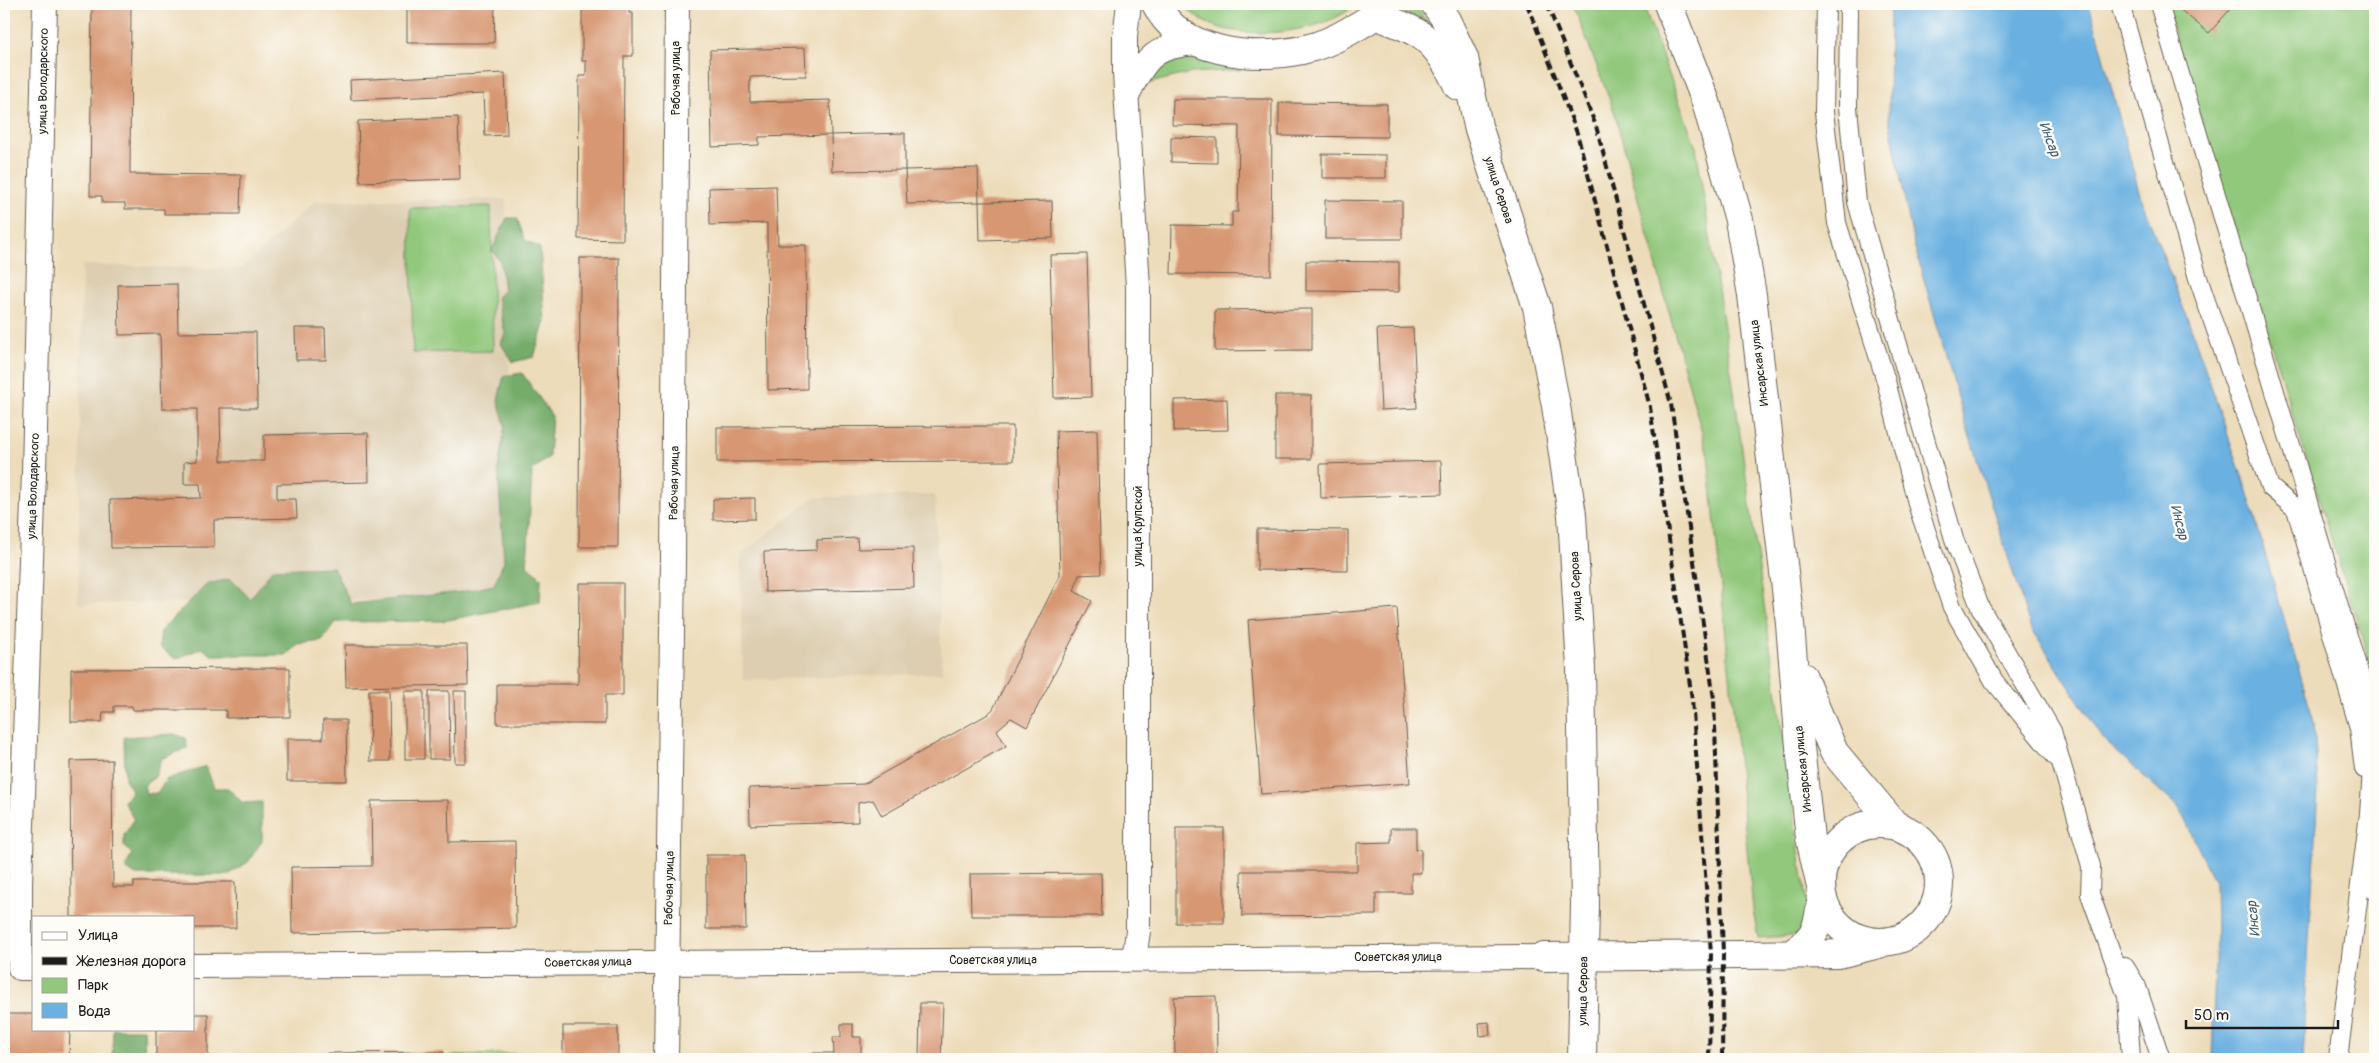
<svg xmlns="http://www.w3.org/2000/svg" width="2379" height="1063" font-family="Pangolin,sans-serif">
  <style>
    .built { fill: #ddceb1 }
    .green { fill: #91c87b; stroke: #56724c }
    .forest { fill: #74ac6b; stroke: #486444 }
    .water { fill: #6ab1e1; stroke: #43667e }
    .building { fill: #d79772 }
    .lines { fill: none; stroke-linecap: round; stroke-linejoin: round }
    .pedestrian-casing { stroke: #655f53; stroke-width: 20 }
    .minor-casing { stroke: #655f53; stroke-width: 26 }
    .tertiary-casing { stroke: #655f53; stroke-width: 30 }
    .pedestrian { stroke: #fff; stroke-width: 18 }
    .minor { stroke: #fff; stroke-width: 24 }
    .tertiary { stroke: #fff; stroke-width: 28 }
    .rail { stroke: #1c1c1c; stroke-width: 4; stroke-dasharray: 8 4; stroke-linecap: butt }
    .labels { text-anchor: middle; stroke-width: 5; stroke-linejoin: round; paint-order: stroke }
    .street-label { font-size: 12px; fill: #1c1c1c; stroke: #fdfcf7 }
    .water-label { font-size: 14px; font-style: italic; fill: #3f5f75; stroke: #fdfcf7 }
  </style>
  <rect width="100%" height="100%" fill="#fdfcf7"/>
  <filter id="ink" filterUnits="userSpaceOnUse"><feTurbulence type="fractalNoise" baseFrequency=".02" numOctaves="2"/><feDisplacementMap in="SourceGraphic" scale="10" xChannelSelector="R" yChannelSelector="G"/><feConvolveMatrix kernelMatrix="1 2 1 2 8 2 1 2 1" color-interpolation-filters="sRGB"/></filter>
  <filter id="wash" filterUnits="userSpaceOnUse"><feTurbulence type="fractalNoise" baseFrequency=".0096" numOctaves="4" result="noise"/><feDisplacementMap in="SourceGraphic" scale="20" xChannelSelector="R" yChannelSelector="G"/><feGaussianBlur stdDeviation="1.12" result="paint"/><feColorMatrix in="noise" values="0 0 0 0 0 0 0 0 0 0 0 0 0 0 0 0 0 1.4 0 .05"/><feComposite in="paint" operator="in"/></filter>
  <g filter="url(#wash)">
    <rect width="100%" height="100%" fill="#eddcba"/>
    <g class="built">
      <polygon points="506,199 514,598 78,604 82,265 241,269 315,201"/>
      <polygon points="935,495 942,673 743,680 740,555 815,497"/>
    </g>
    <g class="green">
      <path d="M1183 4H1356C1326 34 1240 42 1203 21 1196 17 1188 10 1183 4Z"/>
      <polygon points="1397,4 1413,4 1429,24 1395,7"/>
      <polygon points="1573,4 1643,4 1696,147 1733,385 1808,914 1803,935 1758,938 1753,909 1708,455 1614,111"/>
      <polygon points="2165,4 2375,4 2375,679"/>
      <polygon points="1169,58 1193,59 1241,70 1190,73 1146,84 1147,76"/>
      <polygon points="491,206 493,351 413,353 410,208"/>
      <polygon points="554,1052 554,1059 451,1059 451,1056"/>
    </g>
    <g class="forest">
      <polygon points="507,218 517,218 525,240 540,248 545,321 534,357 513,362 501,344 505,333 497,297 504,290 500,261 492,250"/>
      <polygon points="522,373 552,416 549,457 532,470 527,565 541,578 540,602 443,621 336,622 322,641 298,644 286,655 212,655 202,648 176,659 159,647 161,630 207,584 231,579 250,599 273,569 333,567 351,604 461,592 494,585 504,561 498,469 505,425 498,400 504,376"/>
      <polygon points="174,734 186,738 187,748 161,759 155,777 144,785 146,794 157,793 167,779 206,766 214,788 228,788 243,803 262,802 262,841 248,862 228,875 136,875 125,868 132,854 124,846 124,835 134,820 124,802 132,790 125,779 124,737"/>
      <polygon points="113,1029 144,1029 145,1059 112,1059"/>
    </g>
    <polygon class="water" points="1890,4 2089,4 2141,199 2193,333 2247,491 2314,722 2318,788 2302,1059 2212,1059 2216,932 2215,882 2179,808 2104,740 2030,626 1963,415 1914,245 1889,119"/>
    <g id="blocks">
      <g class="building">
        <polygon points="92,4 131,4 130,174 241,175 240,214 164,214 164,209 125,209 125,203 102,203 102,196 90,196"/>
        <polygon points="407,4 495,4 494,43 407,43"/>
        <polygon points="582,4 629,4 629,13 633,13 633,56 624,56 623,240 578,239 579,76 586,76 586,61 582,61"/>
        <polygon points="2181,4 2235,4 2209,33 2178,8"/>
        <polygon points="805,48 806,76 750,77 750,102 830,100 831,135 759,137 759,145 712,147 710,50"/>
        <polygon points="505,73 507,135 485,136 483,94 351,100 350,80"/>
        <polygon points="1173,99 1272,99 1271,275 1171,274 1172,225 1232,226 1232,212 1238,212 1239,126 1172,125"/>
        <polygon points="1279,103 1387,104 1387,137 1279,136"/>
        <polygon points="458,117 460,179 360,182 358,121"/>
        <polygon points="905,133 905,170 832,171 831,135"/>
        <polygon points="1171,137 1217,138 1217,163 1171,162"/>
        <polygon points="1322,154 1386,155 1386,178 1322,178"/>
        <polygon points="978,168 979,202 907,204 905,170"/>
        <polygon points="776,186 778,245 806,245 807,389 768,390 767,223 710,225 709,188"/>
        <polygon points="1325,200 1402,201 1402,239 1325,239"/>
        <polygon points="1052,201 1053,238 980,240 979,202"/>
        <polygon points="1087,254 1091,397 1054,398 1050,255"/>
        <polygon points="580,258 619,258 618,547 579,547"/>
        <polygon points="1306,261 1399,262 1399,292 1306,291"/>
        <polygon points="177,284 178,333 256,332 257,408 220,408 221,461 264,461 264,435 368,433 369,482 277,484 277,499 296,499 297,518 214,520 214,547 111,548 110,500 201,498 200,484 184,484 184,462 197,461 197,409 162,409 160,334 119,335 118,285"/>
        <polygon points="1312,309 1312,350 1215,351 1215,310"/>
        <polygon points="295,328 325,328 326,360 296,360"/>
        <polygon points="1413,328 1417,408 1381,410 1377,329"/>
        <rect x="1275" y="395" width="36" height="64"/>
        <polygon points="1227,399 1228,430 1174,431 1174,400"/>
        <polygon points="1013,426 1013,461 717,462 717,427"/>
        <polygon points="1097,430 1101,574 1079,575 1074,591 1092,601 1027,727 1011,718 997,730 1006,746 882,816 873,800 858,803 858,822 750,825 749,788 864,784 988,714 993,709 1060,575 1056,431"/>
        <polygon points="1441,461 1442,494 1321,498 1320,464"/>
        <polygon points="755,498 755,519 713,520 713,499"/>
        <polygon points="1257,529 1348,530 1348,571 1257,570"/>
        <polygon points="857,538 858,549 913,548 914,588 765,592 764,552 817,550 817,540"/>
        <polygon points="579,583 623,583 623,695 605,695 605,724 497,724 497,684 578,684"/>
        <polygon points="1397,608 1410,783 1261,794 1248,620"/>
        <polygon points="345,645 467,645 468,685 346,687"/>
        <polygon points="290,668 290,717 226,718 226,710 133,710 132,706 114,706 114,712 103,712 102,722 71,722 71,669"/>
        <polygon points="369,690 389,690 390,761 370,761"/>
        <rect x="405" y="691" width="19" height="68"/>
        <polygon points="429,691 449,691 450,759 429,759"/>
        <polygon points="454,691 466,691 466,763 455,763"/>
        <polygon points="323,720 346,720 347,781 287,781 287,739 323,739"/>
        <polygon points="112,760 113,887 134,887 134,882 235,882 236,928 194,928 194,917 71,917 70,761"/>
        <polygon points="448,800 449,842 515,841 516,928 292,933 291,867 372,866 371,801"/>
        <rect x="1176" y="828" width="48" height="95"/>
        <polygon points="1391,828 1416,828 1416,850 1421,849 1421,873 1411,873 1411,893 1376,893 1376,915 1242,916 1241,871 1357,871 1357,843 1391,842"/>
        <polygon points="706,855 745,855 746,929 706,929"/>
        <polygon points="1101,873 1102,916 971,916 970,874"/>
        <polygon points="1216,996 1217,1059 1175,1059 1174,997"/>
        <polygon points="920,1003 943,1003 941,1059 919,1059"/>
        <polygon points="4,1014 34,1014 34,1029 70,1029 69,1059 4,1059"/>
        <polygon points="194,1014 208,1014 208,1059 156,1059 156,1029 194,1029"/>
        <polygon points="1489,1022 1490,1035 1480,1036 1479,1023"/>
        <polygon points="841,1024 853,1024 853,1037 861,1037 861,1054 866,1054 866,1059 809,1059 811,1053 834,1053 833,1037 841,1037"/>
        <rect x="563" y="1026" width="55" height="33"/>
        <polygon points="444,1052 444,1059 327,1059 327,1053"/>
        <rect x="967" y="1057" width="21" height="2"/>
      </g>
    </g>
  </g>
  <g filter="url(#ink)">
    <use href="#blocks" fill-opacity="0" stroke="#655f53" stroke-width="1"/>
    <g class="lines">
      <defs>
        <g id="pedestrian">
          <polyline points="1826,4 1824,112 1837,223 1886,381 1918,507 1952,607 1994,681 2056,757"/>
          <polyline points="1849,4 1848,107 1857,202 1954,539 1980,607 2052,731 2091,866 2090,894 2127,996 2131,1059"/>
          <polyline points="2120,4 2198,278 2270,487 2296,509 2359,728 2364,769"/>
          <polyline points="2159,4 2375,726 2369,814 2338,1059"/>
          <polyline points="2372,850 2375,891"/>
          <polyline points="2125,967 2137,987 2161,1059"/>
        </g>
        <g id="minor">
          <polyline points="1129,4 1125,36 1125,73 1138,287 1138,931 1134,959"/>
          <path d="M1128 94C1146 56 1156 45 1200 43"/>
          <polyline points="194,966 1544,957"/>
          <polyline points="34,968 20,968 20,884 34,472 45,4"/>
          <polyline points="666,1059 673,561 677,4"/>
        </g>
        <g id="tertiary">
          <path d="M1156 4C1180 54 1254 60 1302 50 1320 46 1336 39 1351 30 1365 22 1375 18 1382 4"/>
          <polyline points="1435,4 1446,20 1464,58 1478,126 1537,307 1556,406 1572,515 1581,669 1585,904 1582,1059"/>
          <polyline points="1668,4 1706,102 1739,220 1752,295 1790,624 1800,747 1810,838 1820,883"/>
          <path d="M1376 16C1423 31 1437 41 1458 86"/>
          <polyline points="1803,677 1834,752 1895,825"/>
          <circle cx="1880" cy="883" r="59"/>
          <path d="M1792 954C1818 933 1817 930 1822 897"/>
          <polyline points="1544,957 1839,954 1879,944"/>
        </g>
      </defs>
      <use href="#pedestrian" class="pedestrian-casing"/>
      <use href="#minor" class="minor-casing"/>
      <use href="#tertiary" class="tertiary-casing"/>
      <use href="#pedestrian" class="pedestrian"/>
      <use href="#minor" class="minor"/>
      <use href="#tertiary" class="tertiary"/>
      <g class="rail">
        <polyline points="1527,4 1577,133 1650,407 1692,699 1711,954 1709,1059"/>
        <polyline points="1547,4 1596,126 1671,404 1714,699 1723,954 1722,1059"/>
      </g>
    </g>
  </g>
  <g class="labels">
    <g class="street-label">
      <text transform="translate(676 78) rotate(-90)" y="4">Рабочая улица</text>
      <text transform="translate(43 81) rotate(-89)" y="4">улица Володарского</text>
      <text transform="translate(1499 190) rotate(72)" y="4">улица Серова</text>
      <text transform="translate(1759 363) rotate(-97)" y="4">Инсарская улица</text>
      <text transform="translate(674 483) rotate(-89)" y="4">Рабочая улица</text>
      <text transform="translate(33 486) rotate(-88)" y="4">улица Володарского</text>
      <text transform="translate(1138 526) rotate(-90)" y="4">улица Крупской</text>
      <text transform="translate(1576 586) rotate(-93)" y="4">улица Серова</text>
      <text transform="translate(1803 769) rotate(-96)" y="4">Инсарская улица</text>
      <text transform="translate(669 888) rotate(-89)" y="4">Рабочая улица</text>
      <text x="1398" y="961">Советская улица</text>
      <text x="993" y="964">Советская улица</text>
      <text transform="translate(588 962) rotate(-1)" y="4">Советская улица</text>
      <text transform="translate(1583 991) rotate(-89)" y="4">улица Серова</text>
    </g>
    <g class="water-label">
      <text transform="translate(2050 139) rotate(70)" y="5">Инсар</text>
      <text transform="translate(2180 522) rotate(76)" y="5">Инсар</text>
      <text transform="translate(2253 919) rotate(-96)" y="5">Инсар</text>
    </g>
  </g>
  <rect width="2379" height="1063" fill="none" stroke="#fdfcf7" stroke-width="20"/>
  <rect x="32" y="916" width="162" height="115" fill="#fdfcf7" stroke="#a3a29f"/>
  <rect x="42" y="932" width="25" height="8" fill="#ffffff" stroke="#a3a29f"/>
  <text x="78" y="940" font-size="15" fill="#1c1c1c">Улица</text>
  <rect x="42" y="957" width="25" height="8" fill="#1c1c1c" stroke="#a3a29f"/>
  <text x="78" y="966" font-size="15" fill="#1c1c1c">Железная дорога</text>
  <rect x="42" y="978" width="25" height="15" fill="#91c87b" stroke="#a3a29f"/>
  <text x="78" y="990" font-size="15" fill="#1c1c1c">Парк</text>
  <rect x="42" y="1003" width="25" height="15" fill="#6ab1e1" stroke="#a3a29f"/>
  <text x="78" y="1016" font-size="15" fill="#1c1c1c">Вода</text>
  <path d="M2186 1020v8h152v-8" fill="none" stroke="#1c1c1c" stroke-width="2.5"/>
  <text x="2194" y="1020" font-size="15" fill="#1c1c1c" stroke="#fdfcf7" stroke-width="4" paint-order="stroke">50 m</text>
</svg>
